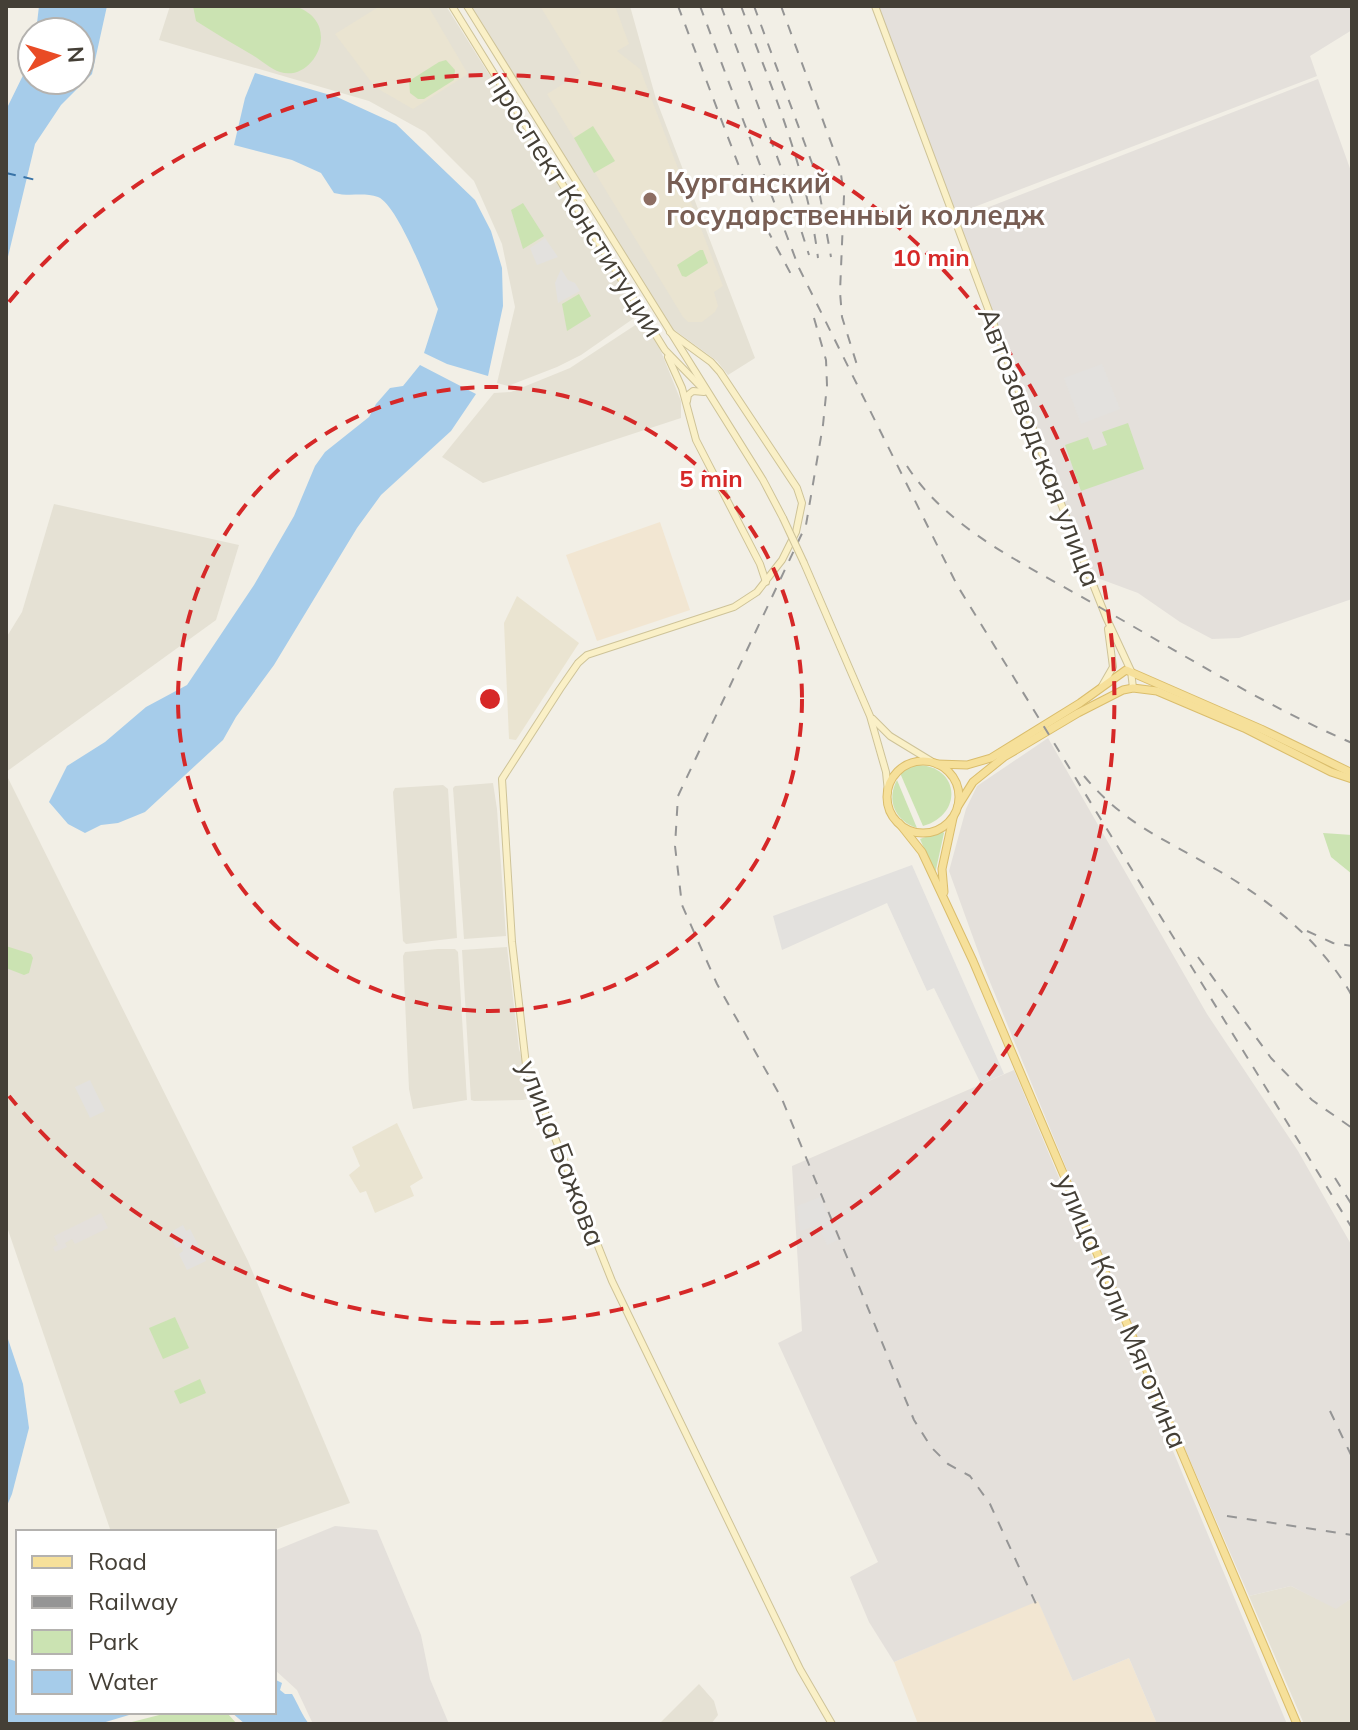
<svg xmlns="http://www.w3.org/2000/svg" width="1358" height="1730" font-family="Mulish,sans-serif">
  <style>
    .residential { fill: #e5e1d4 }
    .commercial { fill: #f2e6d2 }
    .industrial { fill: #e4e0db }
    .education { fill: #eae4d1 }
    .green { fill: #cbe3b2 }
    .parking { fill: #e3e1de }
    .water { fill: #a6ccea }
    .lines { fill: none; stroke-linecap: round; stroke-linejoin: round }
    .ferry { stroke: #3873a7; stroke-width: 2; stroke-dasharray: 10 8; stroke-linecap: butt }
    .secondary-casing { stroke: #cec398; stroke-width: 8 }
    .primary-casing { stroke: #dabd6c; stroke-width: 9 }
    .secondary { stroke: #faf0c7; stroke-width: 6 }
    .primary { stroke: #f6e09a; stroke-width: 7 }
    .rail { stroke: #959595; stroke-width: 2; stroke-dasharray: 10 10; stroke-linecap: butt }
    .secondary-bridge-casing { stroke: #cec398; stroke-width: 8; stroke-linecap: butt }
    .secondary-bridge { stroke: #faf0c7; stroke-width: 6 }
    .ring { fill: none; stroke: #d62828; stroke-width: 4; stroke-dasharray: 14 10 }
    .education-dot { fill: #8d6e63; stroke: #fff; stroke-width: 3 }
    .labels { text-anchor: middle; stroke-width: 6; stroke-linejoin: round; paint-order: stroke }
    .education-label { font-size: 28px; font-weight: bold; fill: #785e54; stroke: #fff; text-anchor: start }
    .street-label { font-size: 28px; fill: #443f36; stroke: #fff }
    .centre { fill: #d62828; stroke: #fff; stroke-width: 4 }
    .ring-label { font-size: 24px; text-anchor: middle; font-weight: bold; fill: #d62828; stroke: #fff; stroke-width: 6; stroke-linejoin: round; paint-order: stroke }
  </style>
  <rect width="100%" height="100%" fill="#f2efe6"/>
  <g class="residential">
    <polygon points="170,6 446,6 640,314 581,355 557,367 508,386 497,383 515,307 502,244 474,181 425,132 369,101 159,40"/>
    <polygon points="470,6 630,6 656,99 755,358 728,375 717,361 673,329"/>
    <polygon points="643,320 660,349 681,401 681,418 483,483 442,457 494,393 511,392 570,368"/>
    <polygon points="54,504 239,545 216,620 6,772 6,638 22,612"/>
    <polygon points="6,774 248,1261 350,1503 267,1532 111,1532 6,1224"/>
    <polygon points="493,783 497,809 506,936 464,939 453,788 455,786"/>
    <polygon points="443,785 448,789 457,938 406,944 403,941 393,792 395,788"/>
    <polygon points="507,947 519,1049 533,1094 531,1098 523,1100 474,1101 471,1100 462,950"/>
    <polygon points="438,949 455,949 458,952 467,1100 413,1109 409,1089 403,956 405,952"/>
    <polygon points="1291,1586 1336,1608 1352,1598 1352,1724 1304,1724 1249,1596"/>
    <polygon points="699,1684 714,1701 718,1715 711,1724 659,1724"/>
  </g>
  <g class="commercial">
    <polygon points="660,522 690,610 597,641 566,555"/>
    <polygon points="1038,1600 1073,1681 1129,1658 1157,1724 918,1724 894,1662"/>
  </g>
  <g class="industrial">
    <polygon points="878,6 1352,6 1352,30 1310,56 1317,76 956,214"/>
    <polygon points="1318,79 1352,174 1352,599 1239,638 1212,639 1180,622 1138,593 1092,576 958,219"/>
    <polygon points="1048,738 1207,1014 1298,1151 1352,1246 1352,1598 1336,1609 1291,1586 1249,1596 1119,1297 983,965 949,871 966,809 977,786"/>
    <polygon points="1014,1070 1287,1724 1157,1724 1129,1658 1073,1681 1038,1601 894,1662 869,1622 850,1577 878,1562 778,1343 802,1331 792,1166"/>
    <polygon points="101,1213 108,1228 75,1244 72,1239 65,1243 67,1247 55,1252 53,1247 58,1245 54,1236"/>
    <polygon points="335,1526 377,1530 421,1635 430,1679 449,1724 313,1724 297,1690 274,1669 274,1551"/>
  </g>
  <g class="education">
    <polygon points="380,6 428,6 468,74 413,109 375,87 335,34"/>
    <polygon points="540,6 615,6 629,44 617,51 640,69 723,286 714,292 718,306 715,312 702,322 688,322 683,317 547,94 581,73"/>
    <polygon points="517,596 579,643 516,740 509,739 504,623"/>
    <polygon points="397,1123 423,1178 410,1186 414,1196 375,1213 366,1191 360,1193 349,1175 360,1166 352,1147"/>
  </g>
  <g class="green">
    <path d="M193 6C214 6 282 1 297 7 344 24 313 83 280 72 271 69 262 61 254 56 235 45 215 33 196 21Z"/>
    <polygon points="446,60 455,70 454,80 424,99 418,99 410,93 409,81 439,62"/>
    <polygon points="593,126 615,161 594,173 574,138"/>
    <polygon points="523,203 544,236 523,249 511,210"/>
    <polygon points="700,250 703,250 708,263 686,277 682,276 677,265"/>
    <polygon points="579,294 591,316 567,331 562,304"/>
    <polygon points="1128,423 1144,469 1081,491 1065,445 1088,437 1093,450 1107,445 1102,432"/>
    <path d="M914 765C959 763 965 814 923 826L900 773Z"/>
    <path d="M897 780 917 828C895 821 886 800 897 780Z"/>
    <polygon points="942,831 944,833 935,874 920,839"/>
    <polygon points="1323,833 1352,835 1352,874 1331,857"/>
    <polygon points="6,946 31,954 33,958 29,973 24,975 6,968"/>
    <polygon points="175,1317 189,1348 163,1359 149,1328"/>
    <polygon points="200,1379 206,1393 180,1404 174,1391"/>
    <polygon points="171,1712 228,1714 237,1724 124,1724"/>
  </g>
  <g class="parking">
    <polygon points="545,238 558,257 537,265 530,248"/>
    <polygon points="561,269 568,280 575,283 580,291 558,303 555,283"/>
    <polygon points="1102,364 1120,409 1081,424 1064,378"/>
    <polygon points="912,865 1004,1074 981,1084 934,988 927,991 887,903 782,950 773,916"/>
    <polygon points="90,1080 105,1111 90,1118 75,1087"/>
    <polygon points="820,1197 838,1240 827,1245 818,1225 800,1231 797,1206"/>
    <polygon points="183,1225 186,1231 190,1229 206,1261 187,1270 179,1254 183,1251 181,1246 176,1248 169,1233"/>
  </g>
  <g class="water">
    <polygon points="39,6 107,6 92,74 61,105 35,144 6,265 6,110 32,57 32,80 80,80 80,32 36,32"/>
    <path d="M255 73 337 97 396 124 475 200 491 231 502 268 503 306 488 376 447 364 424 353 438 309C429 287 398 205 378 197 364 192 349 197 334 193L321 173 292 160 234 145 245 98Z"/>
    <polygon points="420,365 476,394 451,431 381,495 357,528 274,665 236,717 223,740 145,812 118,823 101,825 85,833 68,824 49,802 67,766 105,742 146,707 187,685 254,585 294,516 315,466 325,452 369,417 376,404 390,388 403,386"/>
    <polygon points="6,1333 23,1384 29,1428 12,1494 6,1508"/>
    <polygon points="6,1658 18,1662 18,1712 139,1712 99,1724 6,1724"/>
    <path d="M274 1679 282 1683 280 1690 285 1694H292C298 1704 302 1715 309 1724H245L231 1712H274Z"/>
  </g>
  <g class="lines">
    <polyline class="ferry" points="6,173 36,180"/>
    <defs>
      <g id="secondary">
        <polyline points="452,6 665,350 702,388"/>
        <polyline points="467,6 763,480 783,518"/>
        <polyline points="875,6 1058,496 1106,617 1131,671 1133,688"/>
        <polyline points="670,332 711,362 720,372 797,488 802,503 796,532 782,560 757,592 734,607 587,655 578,663 560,689 502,779 512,942 526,1065 612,1281 800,1669 832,1724"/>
        <polyline points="668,357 682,388 696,440 760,564 766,582"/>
        <polyline points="687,401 688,395 693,391 704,392"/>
        <polyline points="804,563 870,716 886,772 888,792"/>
        <polyline points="1102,686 1113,667 1108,629"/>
        <polyline points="873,719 890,736 931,761"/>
      </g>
      <g id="primary">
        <circle cx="923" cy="797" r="36"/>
        <polyline points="937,764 967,765 991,758 1080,703 1126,670 1261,729 1352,773"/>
        <polyline points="958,806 973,782 1004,757 1078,713 1123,690 1133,688 1157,691 1244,728 1331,772 1352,779"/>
        <polyline points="899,823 922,852 973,961 1297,1724"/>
        <polyline points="944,892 942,869 953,818"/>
      </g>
    </defs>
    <use href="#secondary" class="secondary-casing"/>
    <use href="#primary" class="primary-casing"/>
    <use href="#secondary" class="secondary"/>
    <use href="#primary" class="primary"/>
    <g class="rail">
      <polyline points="678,6 753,203 793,278"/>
      <polyline points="700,6 799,268 957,585 1352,1228"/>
      <polyline points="721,6 782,170 809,255"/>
      <path d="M741 6C772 89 807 169 818 258"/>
      <polyline points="754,6 816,174 831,257"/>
      <polyline points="781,6 840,167 844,196 840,292 842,317 857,365"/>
      <polyline points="814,318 826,360 827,385 823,425 806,525 678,796 675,846 682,905 717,984 782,1099 914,1420 931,1447 948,1464 970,1476 990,1504 1036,1604"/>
      <path d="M907 466C949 532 1035 569 1101 608 1184 655 1264 705 1352 743"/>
      <path d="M1084 776C1125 825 1165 839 1219 871 1271 901 1323 943 1352 996"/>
      <polyline points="1307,931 1333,943 1352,946"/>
      <polyline points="1198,957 1271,1058 1312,1100 1352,1128"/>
      <polyline points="1335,1178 1352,1205"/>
      <polyline points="1330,1411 1352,1457"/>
      <polyline points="1227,1516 1352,1535"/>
    </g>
    <defs>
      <polyline id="secondary-bridge" points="783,518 804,563"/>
    </defs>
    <use href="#secondary-bridge" class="secondary-bridge-casing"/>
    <use href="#secondary-bridge" class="secondary-bridge"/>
  </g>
  <g class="ring">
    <circle cx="490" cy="699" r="312"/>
    <path d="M9 302A624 624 0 1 1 9 1096"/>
  </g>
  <circle class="education-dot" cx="650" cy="199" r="8"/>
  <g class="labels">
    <g class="education-label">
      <text x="666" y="193">Курганский<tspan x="666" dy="32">государственный колледж</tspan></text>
    </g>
    <g class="street-label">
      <text transform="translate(576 205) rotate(58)" y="10">проспект Конституции</text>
      <text transform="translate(1040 447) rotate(69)" y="10">Автозаводская улица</text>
      <text transform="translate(562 1153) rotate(69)" y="10">улица Бажова</text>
      <text transform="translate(1122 1311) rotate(67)" y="10">улица Коли Мяготина</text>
    </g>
  </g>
  <circle cx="490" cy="699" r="12" class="centre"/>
  <g class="ring-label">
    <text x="931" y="266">10 min</text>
    <text x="711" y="487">5 min</text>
  </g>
  <rect width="1358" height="1730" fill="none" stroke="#443f36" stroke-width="16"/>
  <rect x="16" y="1530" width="260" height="184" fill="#ffffff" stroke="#b4b2af" stroke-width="2"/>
  <rect x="32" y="1556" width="40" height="12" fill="#f6e09a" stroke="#b4b2af" stroke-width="2"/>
  <text x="88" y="1570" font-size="24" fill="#443f36">Road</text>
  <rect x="32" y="1596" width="40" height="12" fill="#959595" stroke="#b4b2af" stroke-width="2"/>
  <text x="88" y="1610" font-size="24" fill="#443f36">Railway</text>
  <rect x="32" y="1630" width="40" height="24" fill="#cbe3b2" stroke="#b4b2af" stroke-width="2"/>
  <text x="88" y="1650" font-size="24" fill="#443f36">Park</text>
  <rect x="32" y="1670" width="40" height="24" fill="#a6ccea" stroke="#b4b2af" stroke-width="2"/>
  <text x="88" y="1690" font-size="24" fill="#443f36">Water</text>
  <g transform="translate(56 56) rotate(86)"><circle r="38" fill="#ffffff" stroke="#b4b2af" stroke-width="2"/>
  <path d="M0-6L14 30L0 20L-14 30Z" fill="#e94b25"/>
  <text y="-12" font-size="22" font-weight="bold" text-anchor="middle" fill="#443f36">N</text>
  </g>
</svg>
